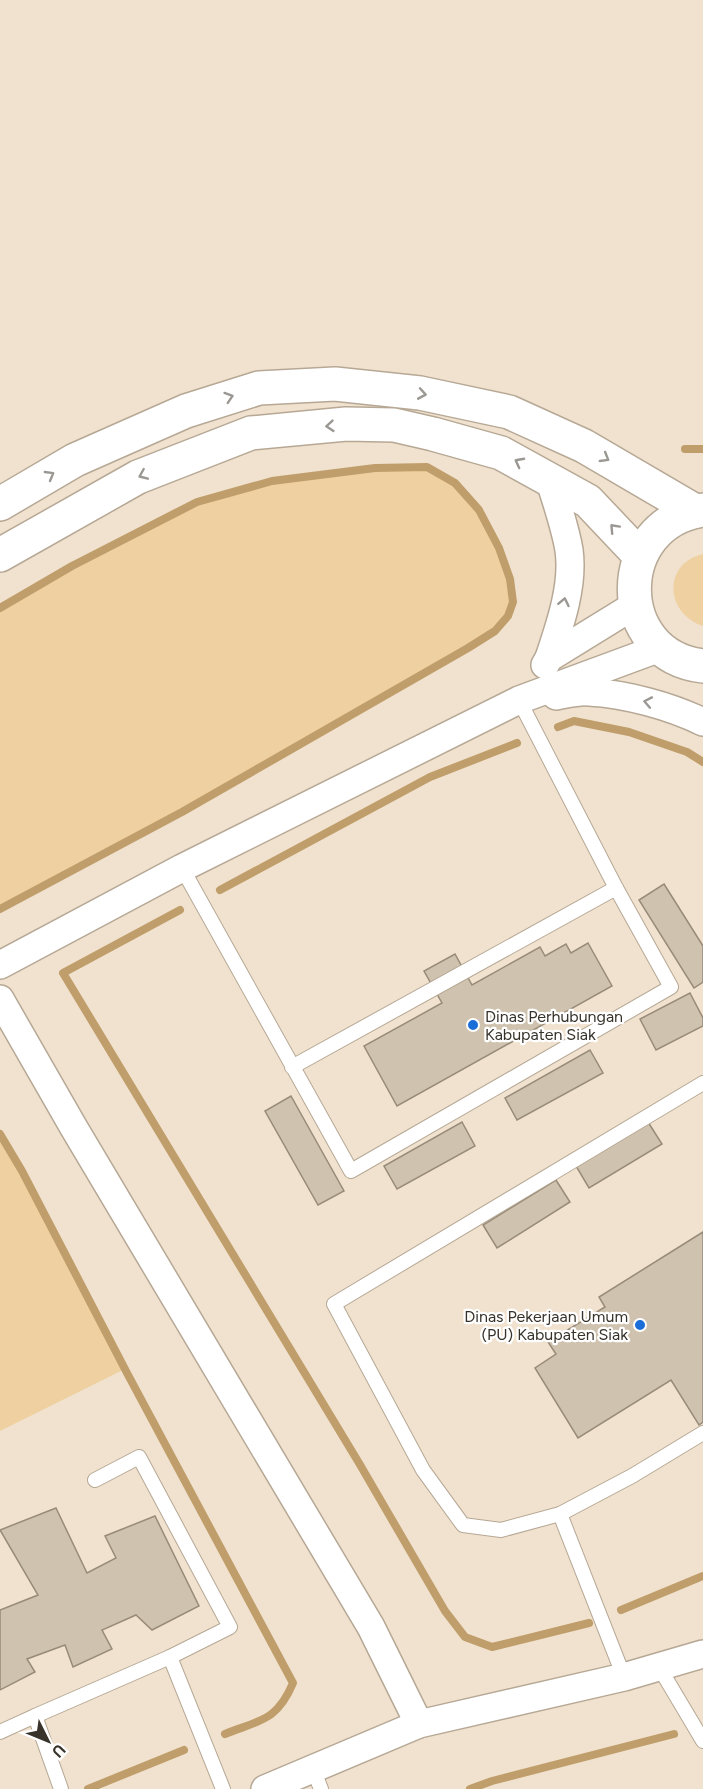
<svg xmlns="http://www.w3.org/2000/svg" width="703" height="1789" font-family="Figtree,sans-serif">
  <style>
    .green { fill: #efd0a1 }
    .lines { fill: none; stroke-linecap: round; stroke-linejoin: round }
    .stream { stroke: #c09e6b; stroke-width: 8 }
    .building { fill: #cfc2ae; stroke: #988b79; stroke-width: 1.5 }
    .lane-casing { stroke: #b6a895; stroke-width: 16 }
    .street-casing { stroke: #b6a895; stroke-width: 30 }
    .secondary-casing { stroke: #b6a895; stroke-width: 36 }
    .lane { stroke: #fff; stroke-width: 14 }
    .street { stroke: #fff; stroke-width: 27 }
    .secondary { stroke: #fff; stroke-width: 33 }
    .oneway { stroke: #9b9894 }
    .poi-dot { fill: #1b6dd8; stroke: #fff; stroke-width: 2 }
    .labels { text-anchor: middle; stroke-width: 4.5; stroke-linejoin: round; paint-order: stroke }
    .poi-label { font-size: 16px; fill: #37322a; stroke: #fff; text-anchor: start }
  </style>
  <rect width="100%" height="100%" fill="#f0e2ce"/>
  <g class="green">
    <path d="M427 467C436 472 447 476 455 483 481 504 513 567 513 600 513 613 503 622 495 631L182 812 0 909V608L72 566 197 502 272 481 375 468Z"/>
    <path d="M703 554V626C664 613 663 563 703 554Z"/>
    <polygon points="0,1134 22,1171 125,1369 0,1431"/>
  </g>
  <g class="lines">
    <g class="stream">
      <polyline points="685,449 703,449"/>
      <polyline points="0,608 72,566 197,502 272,481 375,468 427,467 455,483 479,510 499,548 510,579 513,602 508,616 495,631 468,648 182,812 0,909"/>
      <polyline points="558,727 574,721 629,732 687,752 703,762"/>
      <polyline points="220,890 430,777 517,743"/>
      <polyline points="180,910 63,973 359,1463 445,1611 465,1637 492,1647 589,1623"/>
      <path d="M0 1134 22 1171 127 1373 293 1683C277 1721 260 1720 225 1734"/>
      <polyline points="621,1610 703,1576"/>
      <polyline points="88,1789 184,1750"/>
      <polyline points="470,1789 492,1781 674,1734"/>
    </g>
  </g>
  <g class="building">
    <polygon points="664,884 703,946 703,982 694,988 639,900"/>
    <polygon points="588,943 612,986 397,1106 364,1046 442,1003 424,971 455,954 472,985 540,947 545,956 566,944 571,953"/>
    <polygon points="690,993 703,1018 703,1026 656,1050 640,1019"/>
    <polygon points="590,1050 603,1073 517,1120 505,1098"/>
    <polygon points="291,1096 344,1191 318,1205 265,1111"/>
    <polygon points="462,1122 475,1146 397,1189 384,1166"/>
    <polygon points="648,1122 662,1144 589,1188 576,1166"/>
    <polygon points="556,1180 570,1202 497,1248 483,1225"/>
    <polygon points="703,1232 703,1422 699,1425 671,1380 578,1438 535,1368 556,1354 548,1342 605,1307 599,1297"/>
    <polygon points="56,1508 87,1573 116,1558 105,1536 155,1516 199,1606 152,1630 136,1615 102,1630 112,1649 73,1667 65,1645 27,1659 35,1672 0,1690 0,1610 38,1595 0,1530"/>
  </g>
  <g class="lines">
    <defs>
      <g id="lane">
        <polyline points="182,868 351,1171 671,987 616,888 519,700"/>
        <polyline points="292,1067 616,888"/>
        <polyline points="703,1083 334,1304 423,1470 463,1525 501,1530 560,1514 632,1476 703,1433"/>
        <polyline points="95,1480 139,1457 230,1627 170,1657"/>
        <polyline points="560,1514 624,1677"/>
        <polyline points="659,1667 703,1741"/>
        <polyline points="0,1732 35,1716"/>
        <polyline points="313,1769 321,1789"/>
        <polyline points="61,1789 35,1716 170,1657 223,1789"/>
      </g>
      <g id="street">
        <path d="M549 478C556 501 565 526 569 550 574 585 560 625 549 658"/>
        <polyline points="545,665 549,658 635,605"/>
        <path d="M556 696C567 694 579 691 589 692 626 694 670 706 703 722"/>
        <polyline points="0,965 182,868 519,700 660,648"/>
        <polyline points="0,999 74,1128 371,1627 419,1724 624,1677 703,1654"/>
        <polyline points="265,1789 419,1724"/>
      </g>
      <g id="secondary">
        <polyline points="0,504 75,460 186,411 259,388 335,384 420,393 509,412 584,446 695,511"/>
        <path d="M703 510C612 523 611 655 703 666"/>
        <polyline points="0,555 138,477 251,433 346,424 394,425 433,434 501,453 588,501 640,556"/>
      </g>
    </defs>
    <use href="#lane" class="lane-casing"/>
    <use href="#street" class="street-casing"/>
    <use href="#secondary" class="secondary-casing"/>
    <use href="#lane" class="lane"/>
    <use href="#street" class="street"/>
    <use href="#secondary" class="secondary"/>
  </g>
  <defs><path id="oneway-chevron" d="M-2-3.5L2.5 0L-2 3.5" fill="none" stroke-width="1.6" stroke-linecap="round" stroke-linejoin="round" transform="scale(1.5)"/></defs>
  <g class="oneway">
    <use href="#oneway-chevron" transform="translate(422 394) rotate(10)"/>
    <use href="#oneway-chevron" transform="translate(229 397) rotate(-18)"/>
    <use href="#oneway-chevron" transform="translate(330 426) rotate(175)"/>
    <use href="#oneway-chevron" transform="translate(605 458) rotate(31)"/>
    <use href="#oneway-chevron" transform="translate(519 462) rotate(-152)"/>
    <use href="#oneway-chevron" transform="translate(50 475) rotate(-30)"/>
    <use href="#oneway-chevron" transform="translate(143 475) rotate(157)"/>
    <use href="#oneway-chevron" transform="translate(614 528) rotate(-133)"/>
    <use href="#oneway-chevron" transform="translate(564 602) rotate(-78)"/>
    <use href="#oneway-chevron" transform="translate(648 702) rotate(-169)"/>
  </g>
  <g class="poi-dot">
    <circle cx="473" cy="1025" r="6"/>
    <circle cx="640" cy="1325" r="6"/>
  </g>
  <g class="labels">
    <g class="poi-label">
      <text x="485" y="1022">Dinas Perhubungan<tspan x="485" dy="18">Kabupaten Siak</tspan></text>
      <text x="628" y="1322" text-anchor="end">Dinas Pekerjaan Umum<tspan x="628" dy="18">(PU) Kabupaten Siak</tspan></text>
    </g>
  </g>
  <g transform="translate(48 1741) rotate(133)" stroke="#ffffff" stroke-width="4.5" paint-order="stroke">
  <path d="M0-4.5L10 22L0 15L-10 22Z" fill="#37322a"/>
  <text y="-9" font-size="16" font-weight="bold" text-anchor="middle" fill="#37322a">U</text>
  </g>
</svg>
